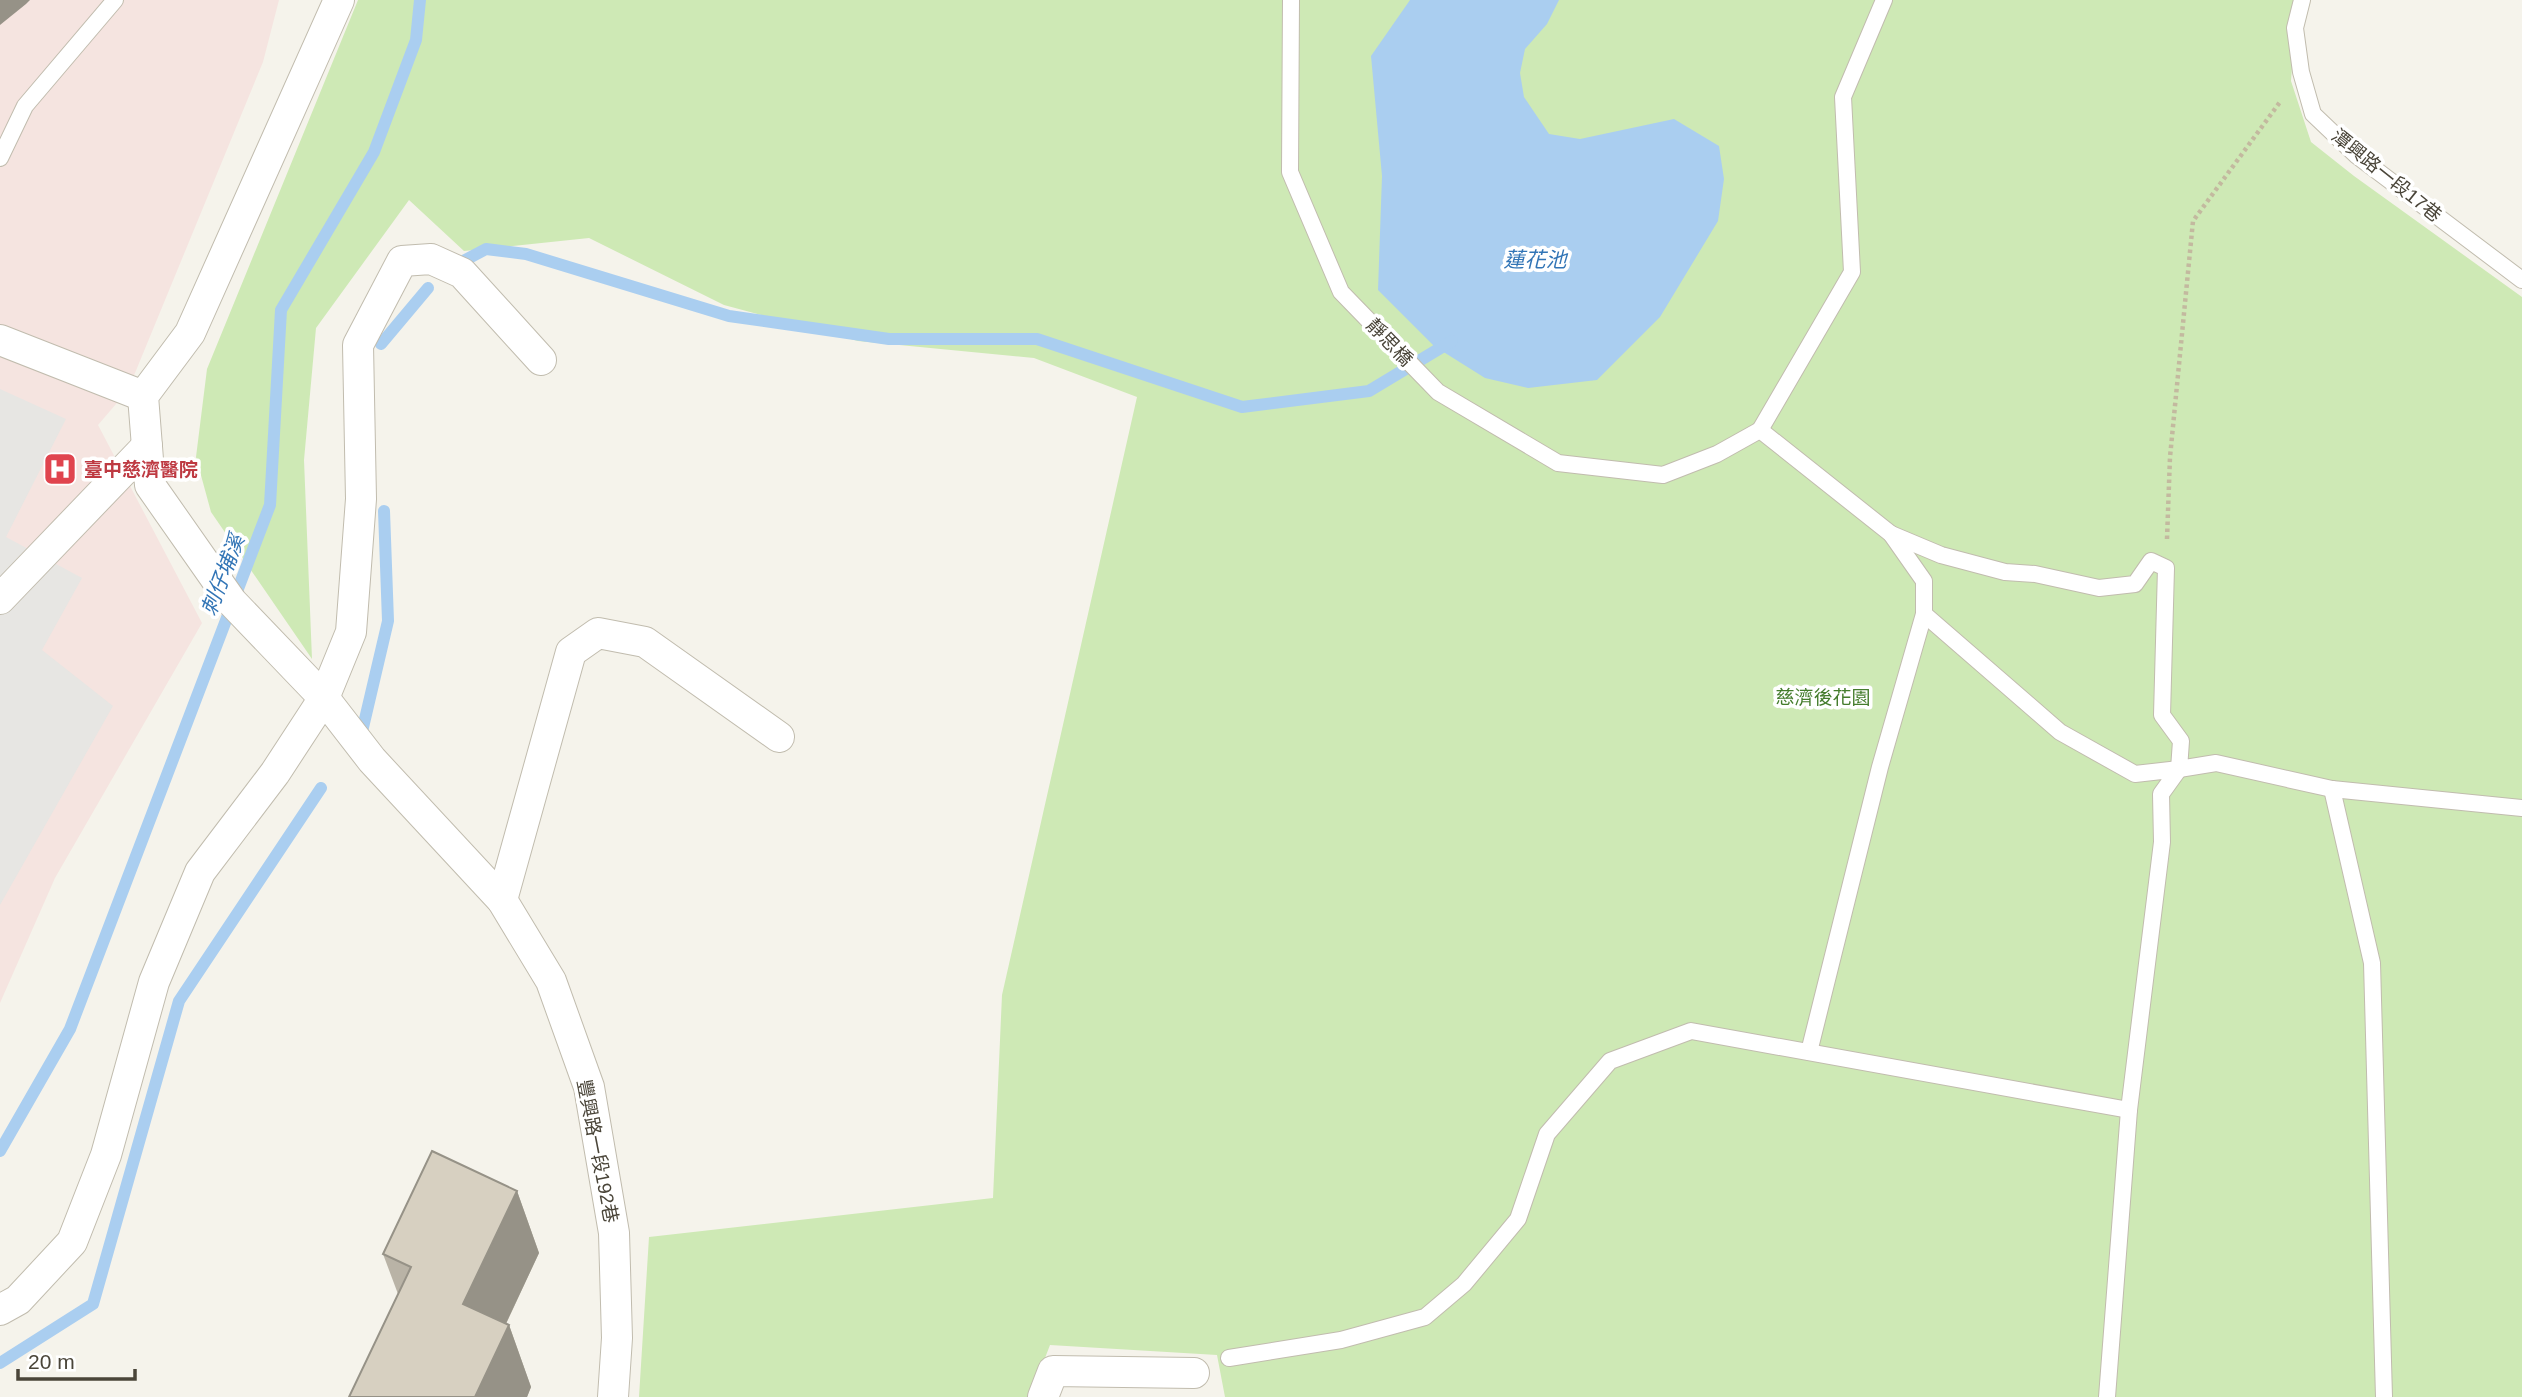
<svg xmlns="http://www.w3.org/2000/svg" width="2522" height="1397" font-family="Arial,'Noto Sans TC',sans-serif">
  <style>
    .medical { fill: #f5e4e0 }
    .green { fill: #cee9b5 }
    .parking { fill: #e7e6e3 }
    .water { fill: #aacef0 }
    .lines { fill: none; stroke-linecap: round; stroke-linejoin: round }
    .stream { stroke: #aacef0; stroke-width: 12 }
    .lane-casing { stroke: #c1bcae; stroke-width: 18 }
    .street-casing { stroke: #c1bcae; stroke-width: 32 }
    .path { stroke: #c3b99f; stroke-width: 4.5; stroke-dasharray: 3.5 3.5; stroke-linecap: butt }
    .lane { stroke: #fff; stroke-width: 16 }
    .street { stroke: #fff; stroke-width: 30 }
    .wall { fill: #b9b3a6 }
    .shaded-wall { fill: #969287 }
    .building { fill: #d7d0c1; stroke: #969287; stroke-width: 2 }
    .labels { text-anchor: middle; stroke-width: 7; stroke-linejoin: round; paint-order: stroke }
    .street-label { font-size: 19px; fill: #4a4539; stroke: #fff }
    .health-label { font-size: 19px; font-weight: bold; fill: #be3a42; stroke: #fff; text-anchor: start }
    .park-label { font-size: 19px; fill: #447c2c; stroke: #fff }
    .water-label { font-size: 21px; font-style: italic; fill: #3275b6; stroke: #fff }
  </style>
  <rect width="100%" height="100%" fill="#f5f3eb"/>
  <polygon class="medical" points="0,0 279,0 263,62 128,390 98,425 202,623 55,878 0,1003"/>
  <polygon class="green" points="358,0 2297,0 2291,81 2311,142 2354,176 2522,297 2522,1397 1225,1397 1217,1355 1050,1345 1030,1397 639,1397 649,1237 993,1198 1002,995 1137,397 1034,358 858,341 724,305 589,238 464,251 409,200 316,328 304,460 312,659 211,512 196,457 207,369"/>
  <polygon class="parking" points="0,389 66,419 6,537 82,578 42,650 113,706 0,905"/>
  <polygon class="water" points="1410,0 1559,0 1547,24 1525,49 1520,73 1524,97 1549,134 1580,139 1674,119 1719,146 1724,179 1718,221 1660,317 1597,380 1528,388 1485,378 1434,346 1378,290 1382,176 1371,56"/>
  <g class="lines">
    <g class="stream">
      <polyline points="454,266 486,249 526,254 729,316 889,339 1037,339 1242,407 1369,391 1452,341"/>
      <polyline points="381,344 428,288"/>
      <polyline points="361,736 388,621 384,511"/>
      <polyline points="0,1151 70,1029 270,505 281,310 374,152 416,40 420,0"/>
      <polyline points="0,1363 93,1304 179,1001 321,788"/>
    </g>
    <defs>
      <g id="lane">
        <polyline points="1291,0 1290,172 1341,292 1438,392 1558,463 1663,475 1717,454 1760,430 1891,534 1924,581 1924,614 2060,732 2135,774 2179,769 2161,794 2162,842 2129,1110 2107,1397"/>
        <polyline points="2302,0 2295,28 2301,72 2313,114 2356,155 2522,280"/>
        <polyline points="0,158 25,106 115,0"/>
        <polyline points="1760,430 1852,272 1843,97 1884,0"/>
        <polyline points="1891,534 1941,555 2005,572 2035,574 2099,588 2135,584 2151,561 2166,568 2162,715 2181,741 2179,769 2216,763 2332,789 2522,808"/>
        <polyline points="2332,789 2372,963 2384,1397"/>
        <polyline points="1809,1052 1880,767 1924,614"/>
        <polyline points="1229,1358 1341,1340 1425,1317 1464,1284 1518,1219 1547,1134 1610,1061 1691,1031 2129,1110"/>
      </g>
      <g id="street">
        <polyline points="339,0 190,333 143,396 150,485 232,602 324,698 372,760 502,900 551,981 589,1087 614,1233 617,1338 613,1397"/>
        <polyline points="0,340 143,396"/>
        <polyline points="0,599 147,446"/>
        <polyline points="502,900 571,652 598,633 645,642 779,737"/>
        <polyline points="0,1310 18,1300 72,1242 106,1155 154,982 200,872 275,773 324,698 351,632 361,499 358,345 402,261 431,259 462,273 541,360"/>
        <polyline points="1043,1397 1053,1371 1194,1373"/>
      </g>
    </defs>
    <use href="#lane" class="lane-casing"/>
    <use href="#street" class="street-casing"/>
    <polyline class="path" points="2167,539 2170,457 2193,221 2280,102"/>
    <use href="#lane" class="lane"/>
    <use href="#street" class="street"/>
  </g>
  <polygon class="wall" points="517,1191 539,1253 506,1324 509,1325 531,1387 527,1397 349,1397 398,1294 383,1254"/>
  <g class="shaded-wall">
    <polygon points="0,0 30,0 26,4 0,25"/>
    <polygon points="517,1191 539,1253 486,1366 463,1304"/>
    <polygon points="509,1325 531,1387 527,1397 475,1397"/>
  </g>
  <polygon class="building" points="432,1151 517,1191 463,1304 509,1325 475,1397 349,1397 411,1267 383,1254"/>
  <defs>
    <symbol id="hospital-square" viewBox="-11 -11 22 22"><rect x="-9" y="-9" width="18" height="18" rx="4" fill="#e0444e" stroke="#fff"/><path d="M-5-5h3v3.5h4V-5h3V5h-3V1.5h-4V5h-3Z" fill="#fff"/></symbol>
  </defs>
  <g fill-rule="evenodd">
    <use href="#hospital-square" x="41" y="450" width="38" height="38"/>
  </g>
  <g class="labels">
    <g class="street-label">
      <text transform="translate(2387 175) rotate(39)" y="7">潭興路一段17巷</text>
      <text transform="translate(1390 342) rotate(46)" y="7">靜思橋</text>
      <text transform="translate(598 1151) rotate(79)" y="7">豐興路一段192巷</text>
    </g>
    <g class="health-label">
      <text x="84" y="476">臺中慈濟醫院</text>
    </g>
    <g class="park-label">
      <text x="1823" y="704">慈濟後花園</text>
    </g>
    <g class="water-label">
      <text x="1535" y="267">蓮花池</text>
      <text transform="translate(223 575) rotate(-69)" y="7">刺仔埔溪</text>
    </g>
  </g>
  <path d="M18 1369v10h117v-10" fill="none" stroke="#4a4539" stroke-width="3.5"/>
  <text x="28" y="1369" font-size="21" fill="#4a4539" stroke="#ffffff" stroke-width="5" paint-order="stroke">20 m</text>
</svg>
